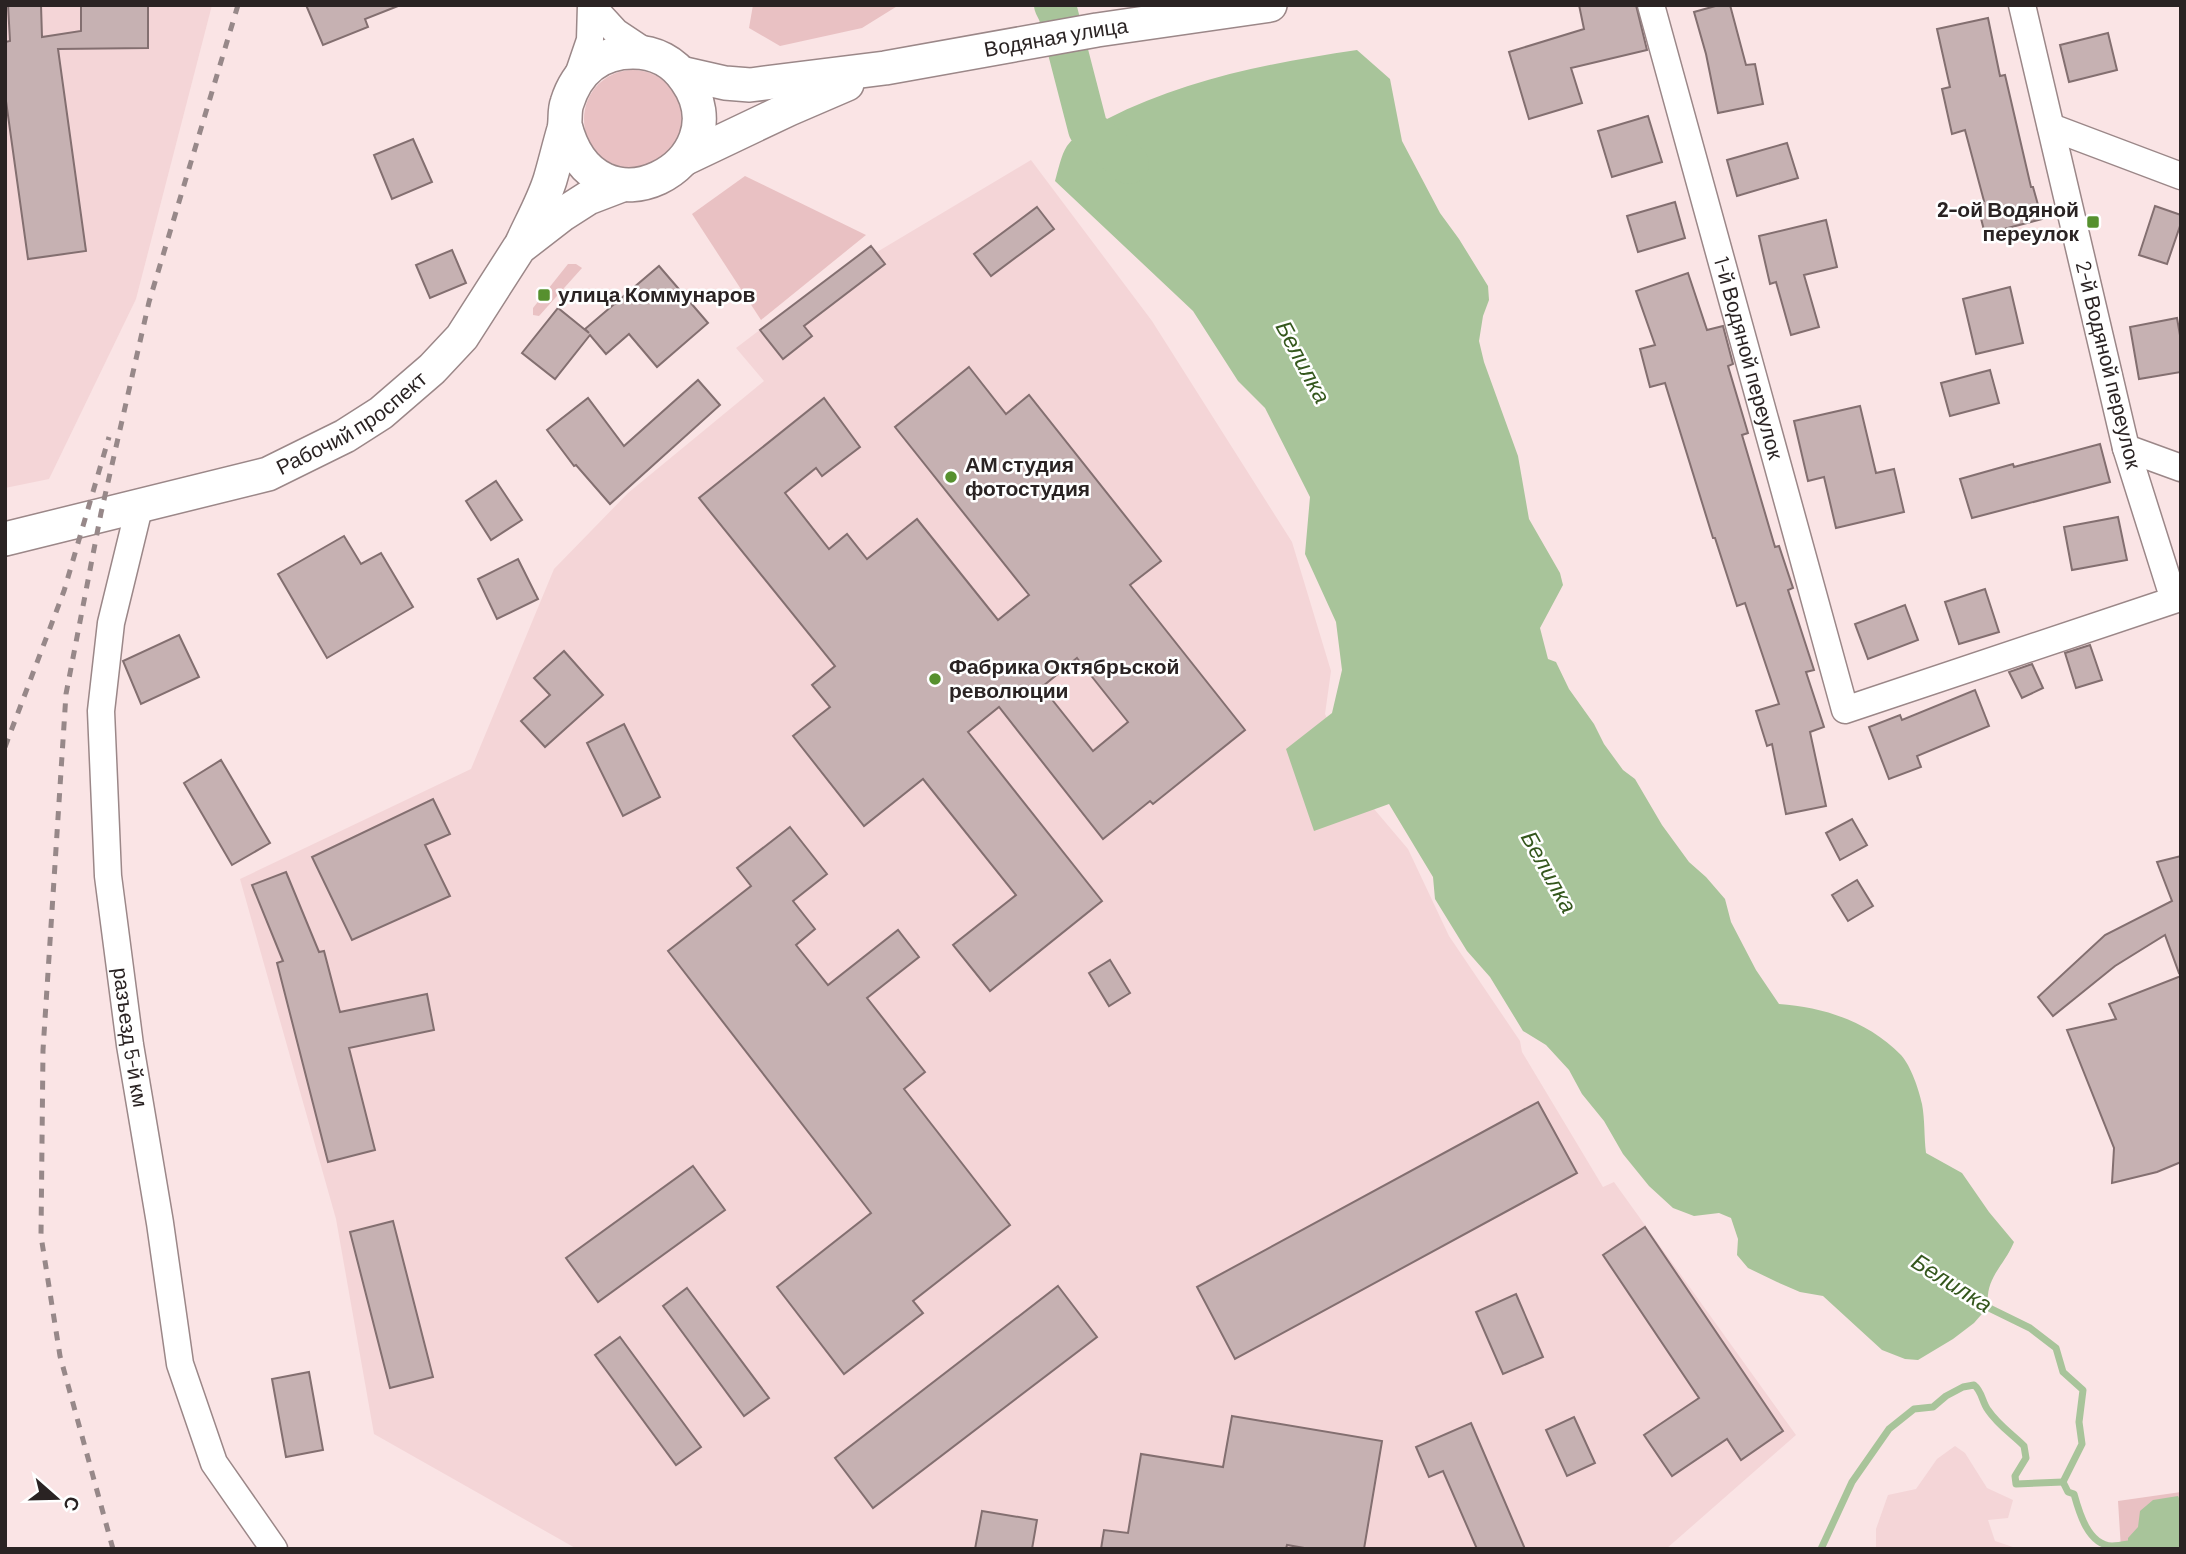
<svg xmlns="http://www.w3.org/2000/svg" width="2186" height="1554" font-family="Barlow,sans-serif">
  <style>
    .built { fill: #f4d5d7 }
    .green { fill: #e9c1c3 }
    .water { fill: #a8c49a }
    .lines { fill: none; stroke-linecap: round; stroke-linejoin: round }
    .stream { stroke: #a8c49a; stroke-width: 7 }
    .river { stroke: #a8c49a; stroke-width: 40 }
    .building { fill: #c6b1b2; stroke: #836f70; stroke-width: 2; fill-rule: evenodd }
    .minor-casing { stroke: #9b8788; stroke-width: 29 }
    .tertiary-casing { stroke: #9b8788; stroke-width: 36 }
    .minor { stroke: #fff; stroke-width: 26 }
    .tertiary { stroke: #fff; stroke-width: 33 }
    .rail { stroke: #978889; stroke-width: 5; stroke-dasharray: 9 9; stroke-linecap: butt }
    .poi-dot { fill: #56902e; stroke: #fff; stroke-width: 2.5 }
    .labels { text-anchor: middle; stroke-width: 5; stroke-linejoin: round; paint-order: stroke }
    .street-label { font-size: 21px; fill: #2a2323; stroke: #fff }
    .poi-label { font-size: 21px; font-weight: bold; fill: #2a2323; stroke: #fff; text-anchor: start }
    .water-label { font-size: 23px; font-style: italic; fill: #34571d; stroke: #fff }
  </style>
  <rect width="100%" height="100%" fill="#fae4e5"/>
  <g class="built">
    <polygon points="5,5 212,5 136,299 49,479 5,488"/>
    <polygon points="1031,160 1152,321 1292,542 1331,671 1325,714 1369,803 1408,849 1449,936 1520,1041 1522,1052 1603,1187 1614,1182 1796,1435 1666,1549 577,1549 374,1434 336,1219 240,879 471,769 554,569 628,493 764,381 736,348 871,246 877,252"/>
    <polygon points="1955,1446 1965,1453 1987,1488 2013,1500 2008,1518 1988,1520 1995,1541 2019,1549 1876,1549 1876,1529 1888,1495 1916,1489 1937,1459"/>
  </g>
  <g class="green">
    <polygon points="753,5 899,5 862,28 780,46 749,28"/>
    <circle cx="633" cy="119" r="49"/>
    <polygon points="745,176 866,235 761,320 692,214"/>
    <polygon points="568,264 576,264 582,268 539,316 533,315 533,308"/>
    <polygon points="2181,1492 2181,1549 2121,1549 2118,1501"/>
  </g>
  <g class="water">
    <path d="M1357 50 1390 79 1402 141 1440 213 1459 239 1488 286 1489 300 1483 316 1479 341 1484 362 1518 456 1529 519 1560 573 1563 585 1540 628 1548 659 1556 662 1569 689 1594 724 1604 744 1623 770 1635 779 1662 825 1689 862 1706 877 1725 899 1731 922 1756 970 1779 1004C1824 1007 1869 1022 1901 1055 1911 1066 1919 1090 1922 1104 1925 1120 1924 1137 1926 1153L1962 1173 1989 1212 2014 1242C2003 1268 1985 1277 1988 1307L1974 1323 1953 1339 1918 1360 1905 1359 1882 1350 1823 1296 1800 1292 1777 1282 1748 1268 1737 1255 1738 1239 1731 1218 1719 1213 1694 1216 1673 1208 1649 1186 1623 1154 1604 1121 1582 1094 1569 1070 1546 1045 1523 1031 1490 977 1467 951 1435 899 1433 877 1389 804 1314 831 1286 749 1332 713 1342 670 1336 622 1305 554 1310 497 1265 408 1238 381 1193 311 1055 181C1058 171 1061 155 1067 146 1075 134 1094 126 1107 119 1186 79 1270 63 1357 50Z"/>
    <polygon points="2178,1496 2181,1502 2181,1549 2128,1549 2128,1538 2138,1527 2140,1511 2153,1500"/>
  </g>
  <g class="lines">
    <g class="stream">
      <path d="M1981 1304 2030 1328 2056 1348 2063 1372 2083 1390 2079 1422 2082 1444 2063 1482 2068 1492 2074 1494C2079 1512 2088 1545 2112 1546 2119 1546 2128 1544 2135 1543"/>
      <path d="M1821 1549 1852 1482 1889 1429 1914 1409 1933 1407 1946 1396 1963 1387 1974 1385C1982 1391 1982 1402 1988 1410 1998 1425 2012 1434 2024 1446L2026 1458 2015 1476 2016 1484 2063 1482"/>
    </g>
    <polyline class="river" points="1054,5 1058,13 1088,129 1129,164"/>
  </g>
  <g class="building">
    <polygon points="8,5 41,5 42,37 81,31 81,5 148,5 148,48 58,49 86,251 28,259 5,94 5,42 10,41"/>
    <polygon points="306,5 398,5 398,6 365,19 368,27 323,45"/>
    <polygon points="1579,5 1636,5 1647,50 1571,68 1582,103 1529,119 1509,52 1584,29"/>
    <polygon points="1719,5 1730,5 1746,65 1755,64 1763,104 1718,113 1706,54 1694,12"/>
    <polygon points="1988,18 2000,76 2005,75 2031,187 2033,187 2042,219 1985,234 1977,203 1984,201 1965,130 1952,134 1942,89 1950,87 1937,29"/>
    <polygon points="2108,33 2117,70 2069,82 2060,45"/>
    <polygon points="1648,116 1662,162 1612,177 1598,131"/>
    <polygon points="413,139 432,182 392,199 374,155"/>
    <polygon points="1787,143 1798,178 1737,196 1727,160"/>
    <polygon points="1675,202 1685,238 1638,252 1627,216"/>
    <polygon points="2155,206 2181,215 2181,223 2167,264 2139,255"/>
    <polygon points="1037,207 1054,229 991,276 974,254"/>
    <polygon points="1826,220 1837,267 1804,275 1819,327 1791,335 1776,282 1770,284 1759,236"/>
    <polygon points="871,246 885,264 804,326 812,336 783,359 760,330"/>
    <polygon points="452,250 466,283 430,298 416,265"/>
    <polygon points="659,266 708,323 657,367 629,334 606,354 590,335 555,379 522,353 558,308 589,333 585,329"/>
    <polygon points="1688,273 1707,330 1723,326 1733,364 1728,366 1748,433 1742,435 1775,547 1779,546 1793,588 1788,590 1814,670 1806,672 1824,727 1810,732 1826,806 1786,814 1772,744 1767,746 1756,711 1779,704 1745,603 1737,606 1715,538 1713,538 1665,383 1650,387 1640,349 1655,345 1636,291"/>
    <polygon points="2010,287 2023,343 1976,354 1963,299"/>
    <polygon points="2177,318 2181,341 2181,372 2139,379 2130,327"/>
    <path d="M969 367 1006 414 1029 395 1161 561 1130 585 1245 730 1153 804 1150 801 1103 839 999 707 968 732 1102 901 990 991 953 945 1016 895 923 779 864 826 793 736 830 707 812 685 835 666 699 498 824 398 860 447 822 476 816 468 785 493 829 549 847 534 867 559 917 519 998 620 1029 595 895 427ZM1077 658 1128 722 1093 751 1042 687Z"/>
    <polygon points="1990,370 1999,403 1950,416 1941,383"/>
    <polygon points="698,380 720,405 610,504 576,465 574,466 547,430 588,398 624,446"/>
    <polygon points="1860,406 1876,473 1894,469 1904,512 1836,528 1824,477 1808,481 1794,421"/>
    <polygon points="2100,444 2110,482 1972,518 1960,479 2013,464 2014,467"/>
    <polygon points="496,481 522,520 491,540 466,501"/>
    <polygon points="2118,517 2127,560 2072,570 2064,527"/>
    <polygon points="344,536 361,564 381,553 413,607 327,658 278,574"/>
    <polygon points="518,559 538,599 497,619 478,579"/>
    <polygon points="1985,589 1999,632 1959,644 1945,602"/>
    <polygon points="1905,605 1918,640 1868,659 1855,624"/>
    <polygon points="179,635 199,677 141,704 123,661"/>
    <polygon points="2090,645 2102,680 2076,688 2065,653"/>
    <polygon points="564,651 603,695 545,747 521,721 550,695 534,678"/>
    <polygon points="2032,664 2043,688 2022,698 2009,672"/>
    <polygon points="1975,690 1989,726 1917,756 1921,767 1889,779 1869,727 1900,715 1902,720"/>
    <polygon points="624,724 660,797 623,816 587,743"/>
    <polygon points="221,760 270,843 232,865 184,783"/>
    <polygon points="433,799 450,834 425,845 450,896 352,940 312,857"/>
    <polygon points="1852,819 1867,845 1840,860 1826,833"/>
    <polygon points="790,827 827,874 793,901 815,929 796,945 828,985 898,930 919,957 867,998 925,1072 904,1089 1010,1225 913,1301 923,1313 844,1374 777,1287 871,1213 668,951 751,886 737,868"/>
    <polygon points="2181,856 2181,972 2179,973 2165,935 2115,966 2053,1016 2038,997 2105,935 2172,901 2157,862"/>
    <polygon points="286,872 319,952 324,951 340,1012 427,994 434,1030 349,1048 375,1150 328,1162 277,963 283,961 252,885"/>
    <polygon points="1857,880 1873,906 1848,921 1832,895"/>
    <polygon points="1110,960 1130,993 1109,1006 1089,973"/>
    <polygon points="2181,976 2181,1162 2157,1172 2112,1183 2114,1148 2067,1030 2116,1019 2109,1004"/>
    <polygon points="1538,1102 1577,1173 1235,1359 1197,1287"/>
    <polygon points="693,1166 725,1210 598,1302 566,1258"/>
    <polygon points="393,1221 433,1377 390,1388 350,1232"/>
    <polygon points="1645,1227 1783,1431 1741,1460 1727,1439 1672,1476 1644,1435 1699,1398 1603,1255"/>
    <polygon points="1058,1286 1097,1337 873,1508 835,1458"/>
    <polygon points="687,1288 769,1398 744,1416 663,1306"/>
    <polygon points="1516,1294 1543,1357 1503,1374 1476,1312"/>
    <polygon points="620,1337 701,1447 676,1465 595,1355"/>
    <polygon points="309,1372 323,1450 286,1457 272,1379"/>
    <polygon points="1232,1416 1382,1441 1364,1549 1310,1549 1287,1545 1286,1549 1101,1549 1104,1530 1128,1533 1141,1454 1223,1467"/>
    <polygon points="1574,1417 1595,1463 1567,1476 1546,1430"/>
    <polygon points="1471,1423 1525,1549 1477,1549 1443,1471 1429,1477 1416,1447"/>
    <polygon points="982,1511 1037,1520 1032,1549 975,1549"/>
  </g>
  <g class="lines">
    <defs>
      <g id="minor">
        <path id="s1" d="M1651 5 1845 710 2174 600 2126 448 2022 5"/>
        <polyline points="592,6 616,32 646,52"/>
        <polyline points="576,81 590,40 591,5"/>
        <polyline points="2051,127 2181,176"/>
        <polyline points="2126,448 2181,468"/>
        <path id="s2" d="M140 504 111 623 101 711 108 876 130 1045 160 1223 180 1364 214 1463 274 1549"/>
      </g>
      <g id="tertiary">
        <path id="s3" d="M681 73 725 83 750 85 885 68 1097 30 1270 5"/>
        <polyline points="686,158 789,109 847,84"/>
        <path d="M522 243C531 223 543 202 550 180 555 163 559 146 564 129 566 120 564 111 567 103 577 71 600 52 633 52 655 52 674 62 686 80 744 162 595 244 565 125"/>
        <path id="s4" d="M5 539 268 474 345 436 381 413 432 369 462 337 519 248 563 214 588 198 622 185"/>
      </g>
    </defs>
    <use href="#minor" class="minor-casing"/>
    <use href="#tertiary" class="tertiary-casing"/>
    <use href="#minor" class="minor"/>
    <use href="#tertiary" class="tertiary"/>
    <g class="rail">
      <polyline points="5,747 64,591 109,437"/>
      <polyline points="113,1549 60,1356 41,1236 43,1050 66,694 101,513 149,302 238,5"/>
    </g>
  </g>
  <g class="poi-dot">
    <rect x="2086" y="215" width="14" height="14" rx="3.5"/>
    <rect x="537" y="288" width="14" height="14" rx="3.5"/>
    <circle cx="951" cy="477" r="7"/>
    <circle cx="935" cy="679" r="7"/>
  </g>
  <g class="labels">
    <g class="street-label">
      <text dy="7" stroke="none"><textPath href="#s3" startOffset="380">Водяная улица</textPath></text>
      <text dy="7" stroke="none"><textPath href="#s1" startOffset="366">1-й Водяной переулок</textPath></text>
      <text transform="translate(2108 365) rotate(76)" y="7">2-й Водяной переулок</text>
      <text dy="7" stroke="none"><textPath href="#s4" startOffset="369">Рабочий проспект</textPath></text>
      <text dy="7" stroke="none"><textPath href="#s2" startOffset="539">разъезд 5-й км</textPath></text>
    </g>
    <g class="poi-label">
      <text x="2079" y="217" text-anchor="end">2-ой Водяной<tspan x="2079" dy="24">переулок</tspan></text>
      <text x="558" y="302">улица Коммунаров</text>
      <text x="965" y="472">АМ студия<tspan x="965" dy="24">фотостудия</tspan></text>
      <text x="949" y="674">Фабрика Октябрьской<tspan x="949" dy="24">революции</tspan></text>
    </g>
    <g class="water-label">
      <text transform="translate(1303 362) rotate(62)" y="8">Белилка</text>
      <text transform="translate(1549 872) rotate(61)" y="8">Белилка</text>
      <text transform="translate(1952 1283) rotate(32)" y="8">Белилка</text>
    </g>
  </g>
  <rect width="2186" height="1554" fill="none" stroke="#2a2323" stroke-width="14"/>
  <g transform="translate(56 1498) rotate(110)" stroke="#ffffff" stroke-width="5" paint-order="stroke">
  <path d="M0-5L12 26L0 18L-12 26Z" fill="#2a2323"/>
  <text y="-10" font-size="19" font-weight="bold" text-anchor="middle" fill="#2a2323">С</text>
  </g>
</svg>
